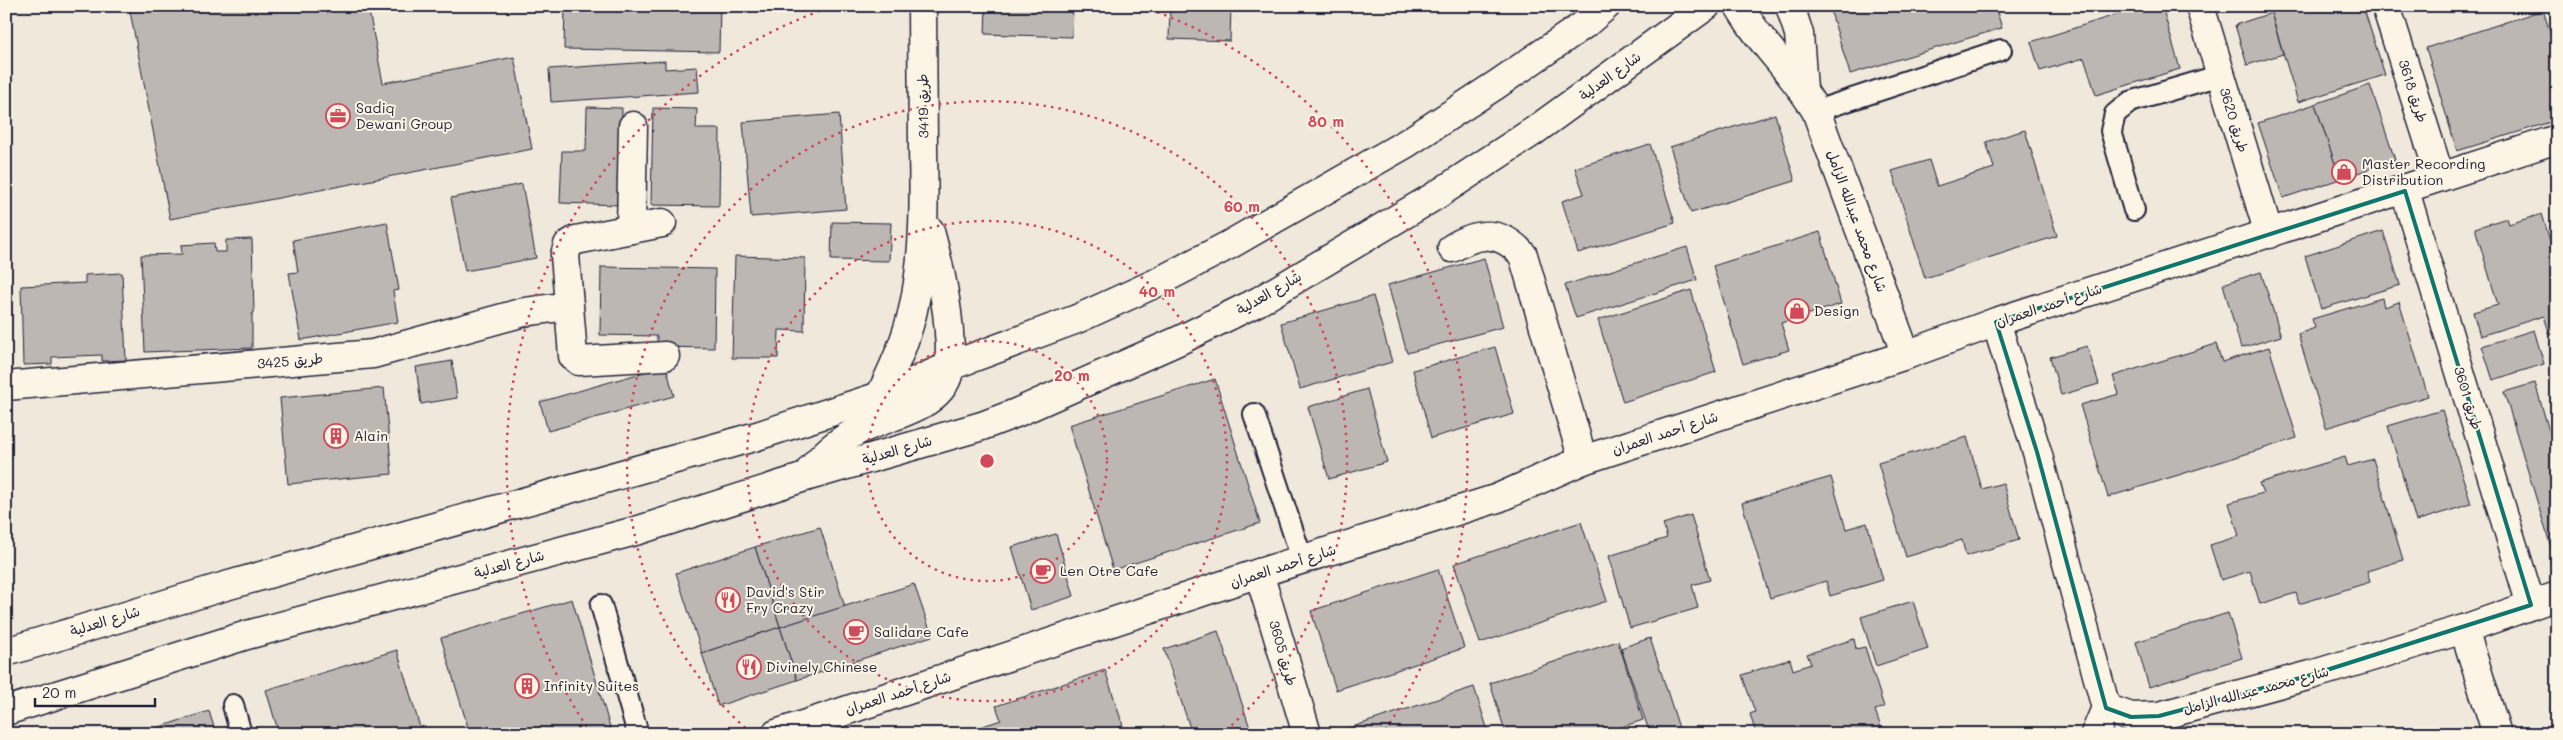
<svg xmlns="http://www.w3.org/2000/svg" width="2563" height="740" font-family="Mali,'Playpen Sans Arabic',sans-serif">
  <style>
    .building { fill: #bcb7b3; stroke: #22223b }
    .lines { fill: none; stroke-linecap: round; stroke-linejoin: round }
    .lane-casing { stroke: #22223b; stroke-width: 24 }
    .street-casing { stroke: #22223b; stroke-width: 31 }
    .secondary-casing { stroke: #22223b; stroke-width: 31 }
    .lane { stroke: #fcf5e5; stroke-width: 20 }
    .street { stroke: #fcf5e5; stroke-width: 28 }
    .secondary { stroke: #fcf5e5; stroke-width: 28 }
    .marked { fill: none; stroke: #0f766e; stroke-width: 4; stroke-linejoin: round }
    .ring { fill: none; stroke: #d1495b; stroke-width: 2.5; stroke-dasharray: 2.5 5 }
    .labels { text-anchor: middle; stroke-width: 4; stroke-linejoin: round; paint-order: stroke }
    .street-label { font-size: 14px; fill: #22223b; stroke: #fcf5e5 }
    .poi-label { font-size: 14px; fill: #22223b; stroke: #fcf5e5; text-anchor: start }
    .centre { fill: #d1495b; stroke: #fcf5e5; stroke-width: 2.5 }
    .ring-label { font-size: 15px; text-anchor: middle; font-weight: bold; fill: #d1495b; stroke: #fcf5e5; stroke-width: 4; stroke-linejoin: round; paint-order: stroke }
  </style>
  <rect width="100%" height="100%" fill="#efe8db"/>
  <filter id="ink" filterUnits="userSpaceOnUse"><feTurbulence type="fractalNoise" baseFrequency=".02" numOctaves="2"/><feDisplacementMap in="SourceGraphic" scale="10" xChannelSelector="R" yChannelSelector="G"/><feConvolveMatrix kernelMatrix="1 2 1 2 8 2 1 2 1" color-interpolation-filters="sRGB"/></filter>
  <g filter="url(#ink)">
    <g class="building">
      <polygon points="129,6 368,6 383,83 514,57 532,149 170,219"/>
      <polygon points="565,6 720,6 719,52 564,49"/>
      <polygon points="986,6 1073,6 1072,37 985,34"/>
      <polygon points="1170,6 1231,6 1230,41 1169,39"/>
      <polygon points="1829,6 1995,6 2002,28 1850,74"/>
      <polygon points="2143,6 2162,6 2180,69 2096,95 2084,58 2040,71 2031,42"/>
      <polygon points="2294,6 2363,6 2385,75 2298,102 2271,13"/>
      <polygon points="2543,10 2557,54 2557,120 2457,151 2426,48"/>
      <polygon points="2271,13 2283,54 2247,65 2235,25"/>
      <polygon points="665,61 665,69 697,67 699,92 551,102 549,69"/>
      <polygon points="2370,85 2395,160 2340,179 2315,104"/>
      <polygon points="2315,104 2340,179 2283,198 2258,123"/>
      <polygon points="587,107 622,108 621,205 560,203 562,151 586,151"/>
      <polygon points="653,108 697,109 696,129 720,129 719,206 651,205"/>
      <polygon points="839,114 846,209 751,217 743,122"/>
      <polygon points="1775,114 1795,181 1691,213 1670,147"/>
      <polygon points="2025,130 2057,236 1925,278 1892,171 1929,160 1937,186 1994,168 1986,142"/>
      <polygon points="1650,144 1675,223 1578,253 1562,201 1584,194 1575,168"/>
      <polygon points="522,184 536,258 465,271 451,198"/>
      <polygon points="2542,214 2557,264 2557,333 2550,335 2544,316 2480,336 2473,312 2498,305 2475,228 2507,218 2509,224"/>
      <polygon points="387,222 399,290 393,291 398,322 301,340 289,273 298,272 293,240"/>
      <polygon points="832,222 891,223 889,261 831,260"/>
      <polygon points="2383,231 2400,285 2321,309 2305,256"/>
      <polygon points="1820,232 1841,304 1781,323 1789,350 1743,364 1713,266"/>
      <polygon points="252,239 254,313 252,314 252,348 145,352 141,255 182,254 181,245 214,243 215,252 226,252 226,240"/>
      <polygon points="1687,247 1697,280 1576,318 1565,285"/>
      <polygon points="735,256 805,258 804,331 779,330 778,358 732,358"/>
      <polygon points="1484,258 1503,327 1407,353 1388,285"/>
      <polygon points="601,267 715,269 714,348 657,347 657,336 600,335"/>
      <polygon points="2261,272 2281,336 2241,348 2223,284"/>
      <polygon points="122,273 126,360 102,361 102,355 52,357 52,364 23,365 21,286 85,283 85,275"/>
      <polygon points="1691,290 1716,372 1623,402 1598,320"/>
      <polygon points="1373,296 1392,362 1300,389 1281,323"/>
      <polygon points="2382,298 2384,307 2399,302 2428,396 2326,428 2298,334 2315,328 2312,319"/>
      <polygon points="2534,330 2544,364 2493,380 2482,346"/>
      <polygon points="2216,344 2222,362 2269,347 2297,438 2108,497 2080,405 2119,394 2113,376"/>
      <polygon points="2087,346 2099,384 2061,395 2050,357"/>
      <polygon points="1495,347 1514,414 1431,438 1413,370"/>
      <polygon points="452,361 457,398 421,404 416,367"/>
      <polygon points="666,366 674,396 548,431 540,402"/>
      <polygon points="1215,379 1260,523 1113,570 1069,425"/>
      <polygon points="2535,383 2557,458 2557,553 2553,554 2504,392"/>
      <polygon points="384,388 392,474 288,484 280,398"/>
      <polygon points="1367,389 1387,462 1329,479 1308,407"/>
      <polygon points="2442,410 2471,504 2416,521 2388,426"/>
      <polygon points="1967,437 1982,489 2003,483 2019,540 1966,556 1962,540 1906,557 1878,463"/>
      <polygon points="2345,457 2348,466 2373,459 2403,560 2367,571 2370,582 2299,604 2296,593 2260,604 2250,571 2221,580 2210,545 2239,536 2229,503 2263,493 2259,483"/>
      <polygon points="1831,477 1846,529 1867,523 1883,580 1830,596 1826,581 1770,598 1742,503"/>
      <polygon points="1691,515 1710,580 1692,585 1698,608 1630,628 1609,556 1667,538 1663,524"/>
      <polygon points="1581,522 1607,601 1480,643 1454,564"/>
      <polygon points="820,527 845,607 780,627 755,547"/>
      <polygon points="1056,534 1074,596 1031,610 1012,547"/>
      <polygon points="755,547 780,627 702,653 676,573"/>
      <polygon points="1438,569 1464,648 1336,690 1311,611"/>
      <polygon points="914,584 932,636 797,680 780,627"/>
      <polygon points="572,599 612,734 470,734 441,638"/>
      <polygon points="1913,601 1928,649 1876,666 1861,617"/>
      <polygon points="2228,613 2242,658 2149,687 2136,642"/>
      <polygon points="780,627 797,680 718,706 702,653"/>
      <polygon points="1218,631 1252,734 1192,734 1164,649"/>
      <polygon points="1650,638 1681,734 1650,734 1621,648"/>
      <polygon points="1854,639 1856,649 1865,647 1884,707 1875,710 1883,734 1756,734 1750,714 1755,712 1742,675 1790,659 1793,670 1811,664 1807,654"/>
      <polygon points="1618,641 1643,720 1600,734 1506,734 1490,683"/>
      <polygon points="397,650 422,734 279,734 266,690"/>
      <polygon points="1105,670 1123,726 1098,734 959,734 1001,720 996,706"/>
      <polygon points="1474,687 1489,734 1348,734 1346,729"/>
      <polygon points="209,711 216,734 138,734"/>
    </g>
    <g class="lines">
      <defs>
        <g id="lane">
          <polyline points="1816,111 2001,50"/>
          <polyline points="2134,210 2111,131 2115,114 2130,102 2221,75"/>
          <polyline points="1254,414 1302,559"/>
          <polyline points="601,605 638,734"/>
          <polyline points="233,705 241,734"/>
        </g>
        <g id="street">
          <path d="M1739 6C1761 45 1794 73 1816 111L1906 355"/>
          <polyline points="1790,6 1799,34 1803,89"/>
          <polyline points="2200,6 2269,234"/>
          <polyline points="2386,6 2440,177"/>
          <polyline points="2405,191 2531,605"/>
          <polyline points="662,223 576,240 568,245 565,255 573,356 579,361 665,356"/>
          <polyline points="631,229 633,126"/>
          <path d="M930 231C942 276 951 319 950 366"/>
          <path d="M1452 248C1479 231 1501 230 1523 255L1583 460"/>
          <polyline points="1996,322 2037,452 2106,708"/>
          <polyline points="6,386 373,354 524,312 568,306"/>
          <path d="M880 396C895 365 909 334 915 300 925 250 924 198 923 147 923 100 922 53 922 6"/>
          <polyline points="1259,573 1307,734"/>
          <polyline points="2464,629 2497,734"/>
          <polyline points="2106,708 2131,717 2159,716 2311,675 2464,629 2557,596"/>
          <polyline points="2095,734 2106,708"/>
        </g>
        <g id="secondary">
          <path d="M805 477C821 456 834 444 857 431 889 414 945 409 950 366"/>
          <polyline points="6,652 222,587 757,436 880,396 950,366 1077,319 1156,283 1229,245 1407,143 1496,85 1585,24 1606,6"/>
          <polyline points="6,711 247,635 639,530 805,477 982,426 1016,413 1180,340 1259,301 1435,196 1534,131 1706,6"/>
          <polyline points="776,734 1259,573 1498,498 1583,460 1906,355 1996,322 2557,139"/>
        </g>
      </defs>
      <use href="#lane" class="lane-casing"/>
      <use href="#street" class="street-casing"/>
      <use href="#secondary" class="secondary-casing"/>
      <use href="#lane" class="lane"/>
      <use href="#street" class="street"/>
      <use href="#secondary" class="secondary"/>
    </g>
  </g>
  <path class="marked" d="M2405 191 2531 605 2311 675 2159 716 2131 717 2106 708 2037 452 1996 322Z"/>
  <g class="ring">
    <circle cx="987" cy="461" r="120"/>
    <circle cx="987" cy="461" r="240"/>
    <path d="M751 733A360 360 0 1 1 1223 733"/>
    <path d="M591 733A480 480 0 0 1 831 7M1143 7A480 480 0 0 1 1383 733"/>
  </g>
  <defs>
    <symbol id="office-ring" viewBox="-11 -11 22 22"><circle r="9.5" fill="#fcf5e5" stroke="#d1495b" stroke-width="1.5"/><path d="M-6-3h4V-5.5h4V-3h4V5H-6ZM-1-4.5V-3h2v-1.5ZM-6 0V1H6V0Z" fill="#d1495b"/></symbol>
    <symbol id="shop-ring" viewBox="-11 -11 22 22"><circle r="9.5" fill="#fcf5e5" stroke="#d1495b" stroke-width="1.5"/><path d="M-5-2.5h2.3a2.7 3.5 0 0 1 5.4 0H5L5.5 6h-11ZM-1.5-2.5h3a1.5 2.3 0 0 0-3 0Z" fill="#d1495b"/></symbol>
    <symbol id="building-ring" viewBox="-11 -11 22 22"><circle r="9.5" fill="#fcf5e5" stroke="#d1495b" stroke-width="1.5"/><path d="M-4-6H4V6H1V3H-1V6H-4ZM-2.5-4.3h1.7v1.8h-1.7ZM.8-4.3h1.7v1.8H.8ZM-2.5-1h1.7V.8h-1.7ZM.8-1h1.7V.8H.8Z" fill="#d1495b"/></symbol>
    <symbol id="cafe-ring" viewBox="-11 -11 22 22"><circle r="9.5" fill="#fcf5e5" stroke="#d1495b" stroke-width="1.5"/><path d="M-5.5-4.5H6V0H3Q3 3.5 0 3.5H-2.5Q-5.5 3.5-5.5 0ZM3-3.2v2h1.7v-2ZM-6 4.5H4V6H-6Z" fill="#d1495b"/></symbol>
    <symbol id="restaurant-ring" viewBox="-11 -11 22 22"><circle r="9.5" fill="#fcf5e5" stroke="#d1495b" stroke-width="1.5"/><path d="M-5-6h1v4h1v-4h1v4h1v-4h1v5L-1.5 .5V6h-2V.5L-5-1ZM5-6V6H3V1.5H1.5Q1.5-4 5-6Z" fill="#d1495b"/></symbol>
  </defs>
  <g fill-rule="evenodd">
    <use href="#office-ring" x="324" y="102" width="28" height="28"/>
    <use href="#shop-ring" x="2330" y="158" width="28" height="28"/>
    <use href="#shop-ring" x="1783" y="297" width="28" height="28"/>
    <use href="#building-ring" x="322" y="422" width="28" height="28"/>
    <use href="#cafe-ring" x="1029" y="557" width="28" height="28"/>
    <use href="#restaurant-ring" x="714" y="586" width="28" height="28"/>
    <use href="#cafe-ring" x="842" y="618" width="28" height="28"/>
    <use href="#restaurant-ring" x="735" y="653" width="28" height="28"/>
    <use href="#building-ring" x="513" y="672" width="28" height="28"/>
  </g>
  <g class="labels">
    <g class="street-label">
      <text transform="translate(1610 76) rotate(-36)" y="5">شارع العدلية</text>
      <text transform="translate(2413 91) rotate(72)" y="5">طريق 3618</text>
      <text transform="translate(923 106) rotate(-91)" y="5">طريق 3419</text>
      <text transform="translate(2234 120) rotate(73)" y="5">طريق 3620</text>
      <text transform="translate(1857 221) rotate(70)" y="5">شارع محمد عبدالله الزامل</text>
      <text transform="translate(1269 293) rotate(-30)" y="5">شارع العدلية</text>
      <text transform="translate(2049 305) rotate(-18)" y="5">شارع أحمد العمران</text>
      <text transform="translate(290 361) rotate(-5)" y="5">طريق 3425</text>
      <text transform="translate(2468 398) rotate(73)" y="5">طريق 3601</text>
      <text transform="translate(1665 433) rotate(-18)" y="5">شارع أحمد العمران</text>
      <text transform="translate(897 450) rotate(-16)" y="5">شارع العدلية</text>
      <text transform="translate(509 564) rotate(-15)" y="5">شارع العدلية</text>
      <text transform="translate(1283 566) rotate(-18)" y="5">شارع أحمد العمران</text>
      <text transform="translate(105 621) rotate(-17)" y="5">شارع العدلية</text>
      <text transform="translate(1283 653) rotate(74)" y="5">طريق 3605</text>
      <text transform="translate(2256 690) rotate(-15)" y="5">شارع محمد عبدالله الزامل</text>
      <text transform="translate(898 693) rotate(-18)" y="5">شارع أحمد العمران</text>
    </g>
    <g class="poi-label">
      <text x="356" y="113">Sadiq<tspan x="356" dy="16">Dewani Group</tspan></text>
      <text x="2362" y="169">Master Recording<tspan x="2362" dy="16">Distribution</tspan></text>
      <text x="1814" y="316">Design</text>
      <text x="354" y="441">Alain</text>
      <text x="1060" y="576">Len Otre Cafe</text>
      <text x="746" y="597">David's Stir<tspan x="746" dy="16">Fry Crazy</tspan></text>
      <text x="874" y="637">Salidare Cafe</text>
      <text x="766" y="672">Divinely Chinese</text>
      <text x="544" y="691">Infinity Suites</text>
    </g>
  </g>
  <circle cx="987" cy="461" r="8" class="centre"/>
  <g class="ring-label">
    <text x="1326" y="127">80 m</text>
    <text x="1242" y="212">60 m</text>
    <text x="1157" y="297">40 m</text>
    <text x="1072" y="381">20 m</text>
  </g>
  <rect width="2563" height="740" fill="none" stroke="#fcf5e5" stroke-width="25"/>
  <rect x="12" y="12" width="2538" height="715" fill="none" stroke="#22223b" stroke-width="2" filter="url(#ink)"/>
  <path d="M35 698v8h120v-8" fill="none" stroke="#22223b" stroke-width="2.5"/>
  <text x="42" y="698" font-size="15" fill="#22223b" stroke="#fcf5e5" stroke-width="4" paint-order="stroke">20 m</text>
</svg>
